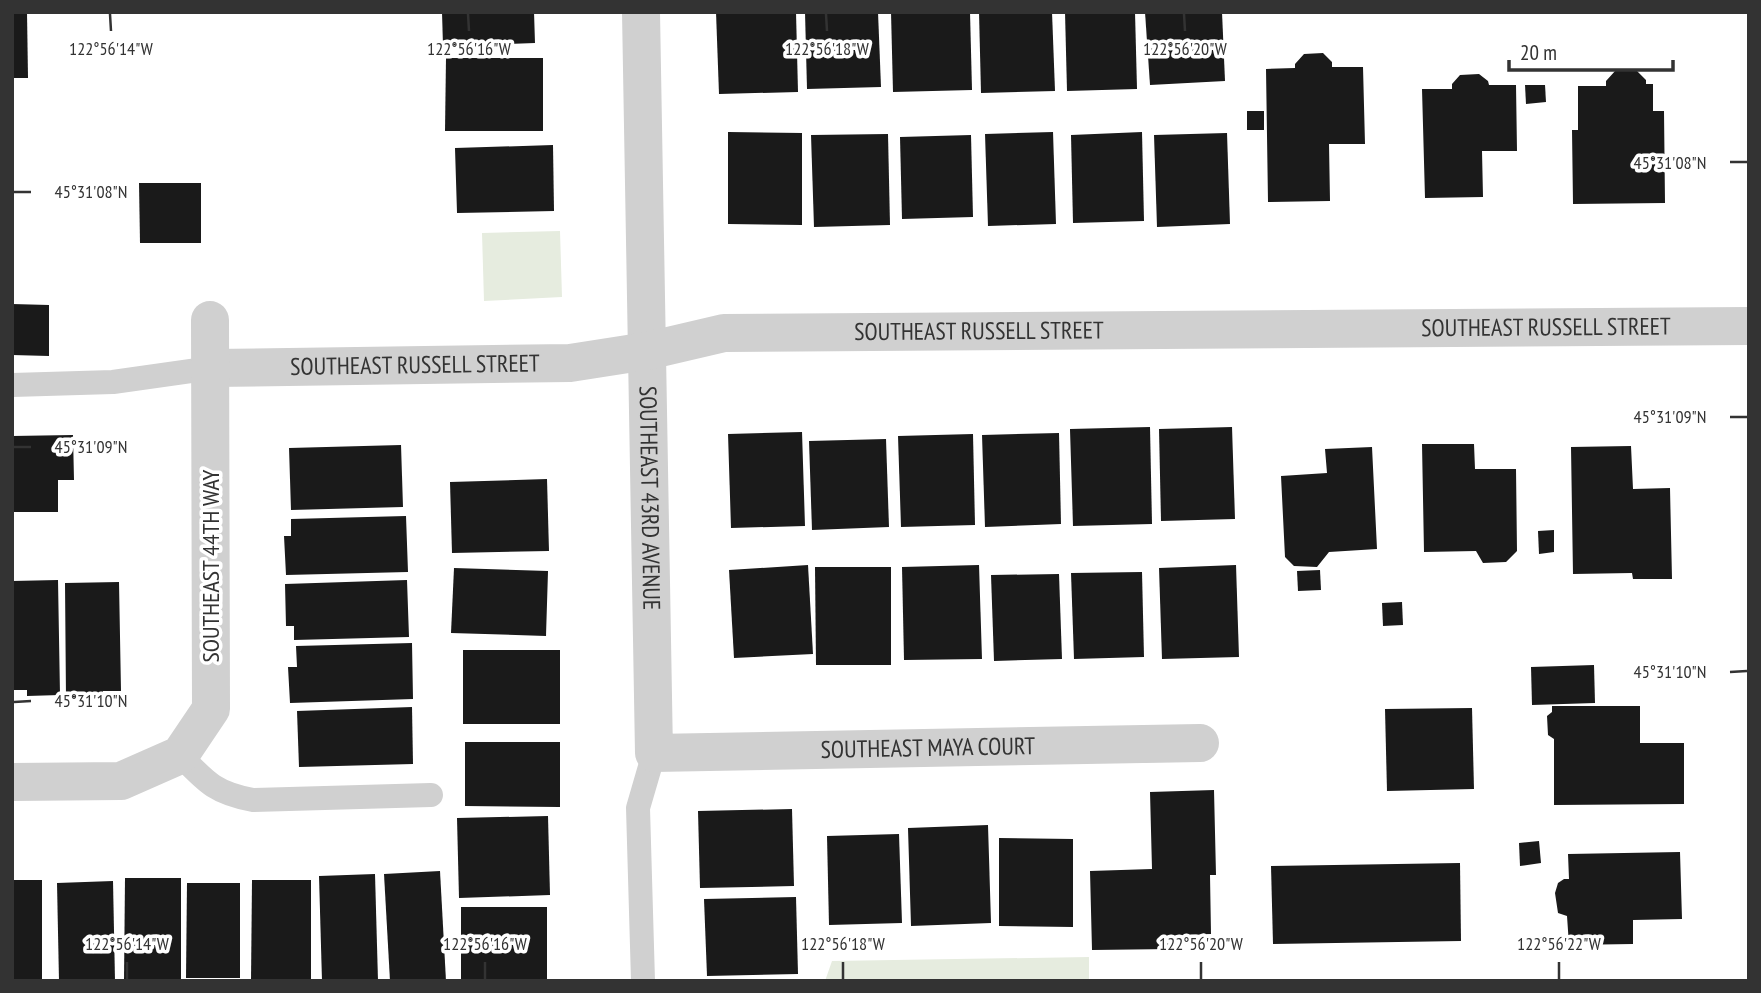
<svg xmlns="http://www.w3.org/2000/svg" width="1761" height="993" font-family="'PT Sans Narrow',sans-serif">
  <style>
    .green { fill: #e6ecdf }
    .building { fill: #1a1a1a }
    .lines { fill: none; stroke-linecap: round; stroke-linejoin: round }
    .service { stroke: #d0d0d0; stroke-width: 24 }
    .minor { stroke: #d0d0d0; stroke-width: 38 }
    .ticks { fill: none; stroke: #333; stroke-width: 2.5 }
    .labels { text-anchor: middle; stroke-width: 7; stroke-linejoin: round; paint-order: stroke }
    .street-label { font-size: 24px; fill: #333; stroke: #fff }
    .ticks-label { font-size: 18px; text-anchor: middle; fill: #333; stroke: #fff; stroke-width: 7; stroke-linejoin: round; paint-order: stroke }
  </style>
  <rect width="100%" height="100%" fill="#fff"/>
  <g class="green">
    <polygon points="560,231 562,297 484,301 482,233"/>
    <polygon points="1089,957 1089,981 825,981 832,961"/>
  </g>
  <g class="building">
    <polygon points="12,12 27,12 28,78 12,78"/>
    <polygon points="442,12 534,12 535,43 443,46"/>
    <polygon points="716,12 796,12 798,92 719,94"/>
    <polygon points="805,12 878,12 881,87 807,89"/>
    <polygon points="891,12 970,12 972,90 893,92"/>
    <polygon points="979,12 1052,12 1055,91 981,93"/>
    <polygon points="1065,12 1135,12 1137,89 1067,91"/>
    <polygon points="1145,12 1222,12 1225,81 1150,85"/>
    <polygon points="1323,53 1332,62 1332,67 1363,67 1365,144 1329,144 1330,201 1268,202 1266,69 1295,68 1295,64 1304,54"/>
    <polygon points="446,58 543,58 543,131 445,131"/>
    <polygon points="1616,70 1636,70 1646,80 1646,84 1653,84 1653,111 1664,111 1665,203 1573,204 1572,130 1578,130 1578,86 1606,86 1606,81"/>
    <polygon points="1479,74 1488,81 1489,85 1516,85 1517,151 1482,151 1483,197 1425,198 1422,89 1452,89 1452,84 1460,75"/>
    <polygon points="1525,85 1545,85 1546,102 1526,104"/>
    <rect x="1247" y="111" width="17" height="19"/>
    <polygon points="728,132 802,133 802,225 728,224"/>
    <polygon points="1053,132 1056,224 988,226 985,134"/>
    <polygon points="1142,132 1144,221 1073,223 1071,135"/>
    <polygon points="1227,133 1230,224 1157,227 1154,135"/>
    <polygon points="888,134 890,225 814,227 811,135"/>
    <polygon points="971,135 973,217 902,219 900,137"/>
    <polygon points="553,145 554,211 457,213 455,148"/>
    <polygon points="139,183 201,183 201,243 140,243"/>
    <polygon points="12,304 49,305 49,356 12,355"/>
    <polygon points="1150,427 1152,524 1073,526 1070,429"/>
    <polygon points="1232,427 1235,519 1161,521 1159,429"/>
    <polygon points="802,432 805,526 731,528 728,434"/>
    <polygon points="1059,433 1061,524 985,527 982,435"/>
    <polygon points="973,434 975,525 901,527 898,436"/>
    <polygon points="73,435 74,480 58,480 58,512 12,512 12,436"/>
    <polygon points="886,439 889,527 812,530 809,441"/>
    <polygon points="1422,444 1474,444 1475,469 1516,469 1517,551 1506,562 1483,563 1476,551 1424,552"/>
    <polygon points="401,445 403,507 291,510 289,448"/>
    <polygon points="1631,446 1633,489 1670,488 1672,579 1633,579 1632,573 1573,574 1571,447"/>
    <polygon points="1372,447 1377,549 1329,552 1317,567 1294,566 1285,557 1281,476 1327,473 1325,449"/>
    <polygon points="547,479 549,551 452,553 450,482"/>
    <polygon points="406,516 408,572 286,575 284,536 291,536 291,519"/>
    <polygon points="1554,530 1554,552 1539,554 1538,531"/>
    <polygon points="808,565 813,654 734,658 729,570"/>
    <polygon points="979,565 982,659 904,660 902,567"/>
    <polygon points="1236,565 1239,657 1162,659 1159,568"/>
    <polygon points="815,567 891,567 891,665 816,665"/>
    <polygon points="454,568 548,571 546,636 451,633"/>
    <polygon points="1320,570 1321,590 1298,591 1297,571"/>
    <polygon points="1142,572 1144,657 1074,659 1071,573"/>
    <polygon points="1059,574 1062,659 994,661 991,575"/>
    <polygon points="58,580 60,695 27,696 27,690 12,690 12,581"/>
    <polygon points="407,580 409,637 294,640 294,626 286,626 285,584"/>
    <polygon points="119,582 121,691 103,691 103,698 66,699 65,583"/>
    <polygon points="1402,602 1403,625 1383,626 1382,603"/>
    <polygon points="412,643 413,699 290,703 288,667 297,667 296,646"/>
    <rect x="463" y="650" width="97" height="74"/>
    <polygon points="1594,665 1595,703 1532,705 1531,667"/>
    <polygon points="1552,706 1640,706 1640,743 1684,743 1684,804 1554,805 1554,739 1548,735 1547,716 1552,712"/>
    <polygon points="412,707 413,764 299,767 297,711"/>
    <polygon points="1472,708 1474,789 1387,791 1385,709"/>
    <polygon points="465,742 560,742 560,807 465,806"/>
    <polygon points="1214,790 1216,875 1210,875 1211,934 1172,936 1172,949 1092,950 1090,871 1152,869 1150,792"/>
    <polygon points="792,809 794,886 700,888 698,811"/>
    <polygon points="548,816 550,895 459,898 457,818"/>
    <polygon points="988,825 991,923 911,926 908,828"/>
    <polygon points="899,834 902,923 829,925 827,836"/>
    <polygon points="999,838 1073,839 1073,927 999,926"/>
    <polygon points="1539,841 1541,863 1520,866 1519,843"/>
    <polygon points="1680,852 1682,919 1633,920 1633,944 1569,945 1567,916 1558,913 1555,893 1558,883 1564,879 1569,879 1568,854"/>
    <polygon points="1460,863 1461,941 1273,944 1271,866"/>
    <polygon points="440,871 446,981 390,981 384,874"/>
    <polygon points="375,874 378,981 322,981 319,876"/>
    <polygon points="125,878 181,878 181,981 124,981"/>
    <rect x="12" y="880" width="30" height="101"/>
    <polygon points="252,880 311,880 311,981 251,981"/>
    <polygon points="113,881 115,981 59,981 57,883"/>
    <polygon points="187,883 240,883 240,978 186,978"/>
    <polygon points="796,897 798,974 707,976 704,899"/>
    <polygon points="461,907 547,907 547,981 461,980"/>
  </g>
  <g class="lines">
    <g class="service">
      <polyline points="12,385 113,382 212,368"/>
      <path d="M180 755C206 782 215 793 253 800L431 795"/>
      <polyline points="643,981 638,808 654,753"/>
    </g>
    <g class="minor">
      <path id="s1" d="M641 12 654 753 1200 743"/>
      <path id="s2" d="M212 368 570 363 647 351 724 333 1749 326"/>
      <polyline points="12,782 121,781 180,755 211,709 210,320"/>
    </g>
  </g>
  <path class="ticks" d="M110 14 111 31M468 14 469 31M826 14 827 31M1184 14 1185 31M1730 162H1747M14 192H31M1730 417H1747M14 447H31M1730 672 1747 671M14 702 31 701M127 962V979M485 962V979M843 962V979M1201 962V979M1559 962V979"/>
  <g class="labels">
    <g class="street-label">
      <text dy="8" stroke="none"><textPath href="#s2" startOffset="1337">SOUTHEAST RUSSELL STREET</textPath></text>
      <text dy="8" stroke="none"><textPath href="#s2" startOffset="770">SOUTHEAST RUSSELL STREET</textPath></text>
      <text dy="8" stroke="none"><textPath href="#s2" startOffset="203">SOUTHEAST RUSSELL STREET</textPath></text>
      <text dy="8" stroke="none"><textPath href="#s1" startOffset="486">SOUTHEAST 43RD AVENUE</textPath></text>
      <text transform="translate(211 566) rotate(-90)" y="8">SOUTHEAST 44TH WAY</text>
      <text dy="8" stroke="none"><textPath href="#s1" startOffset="1015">SOUTHEAST MAYA COURT</textPath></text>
    </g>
  </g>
  <g class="ticks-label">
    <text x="111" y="55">122°56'14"W</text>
    <text x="469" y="55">122°56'16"W</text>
    <text x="827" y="55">122°56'18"W</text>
    <text x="1185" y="55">122°56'20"W</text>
    <text x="1670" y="169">45°31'08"N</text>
    <text x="91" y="198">45°31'08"N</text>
    <text x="1670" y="423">45°31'09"N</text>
    <text x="91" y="453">45°31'09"N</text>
    <text x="1670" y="678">45°31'10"N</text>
    <text x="91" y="707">45°31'10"N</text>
    <text x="127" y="950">122°56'14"W</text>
    <text x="485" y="950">122°56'16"W</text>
    <text x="843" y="950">122°56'18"W</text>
    <text x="1201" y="950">122°56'20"W</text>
    <text x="1559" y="950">122°56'22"W</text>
  </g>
  <rect width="1761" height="993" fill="none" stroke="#333333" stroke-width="28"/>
  <path d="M1509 60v10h164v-10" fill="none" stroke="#333333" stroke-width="3.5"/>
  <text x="1520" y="60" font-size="21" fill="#333333" stroke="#ffffff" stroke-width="5" paint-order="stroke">20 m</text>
</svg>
